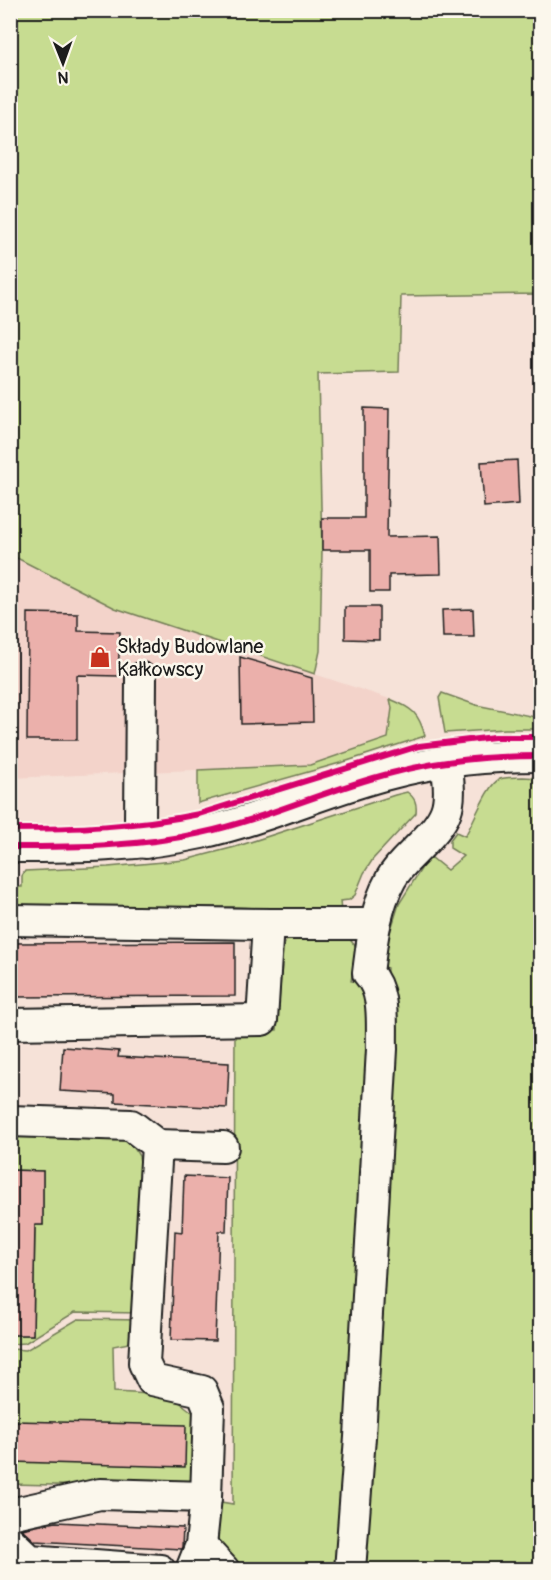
<svg xmlns="http://www.w3.org/2000/svg" width="551" height="1580" font-family="Pangolin,sans-serif">
  <style>
    .built { fill: #f3d3ca }
    .green { fill: #c7dc91; stroke: #727c56; stroke-width: 1.5 }
    .building { fill: #ebb0ab; stroke: #1c1c1c; stroke-width: 1.5 }
    .lines { fill: none; stroke-linecap: round; stroke-linejoin: round }
    .minor-casing { stroke: #1c1c1c; stroke-width: 34 }
    .minor { stroke: #fbf7ec; stroke-width: 30 }
    .cycleway-casing { stroke: #fbf7ec; stroke-width: 10 }
    .cycleway { stroke: #d6006c; stroke-width: 6 }
    .labels { text-anchor: middle; stroke-width: 5; stroke-linejoin: round; paint-order: stroke }
    .poi-label { font-size: 20px; fill: #1c1c1c; stroke: #fbf7ec; text-anchor: start }
  </style>
  <rect width="100%" height="100%" fill="#f6e2d8"/>
  <filter id="ink" filterUnits="userSpaceOnUse"><feTurbulence type="fractalNoise" baseFrequency=".0167" numOctaves="2"/><feDisplacementMap in="SourceGraphic" scale="12" xChannelSelector="R" yChannelSelector="G"/><feConvolveMatrix kernelMatrix="1 2 1 2 8 2 1 2 1" color-interpolation-filters="sRGB"/></filter>
  <g filter="url(#ink)">
    <polygon class="built" points="10,555 115,608 390,699 392,708 388,737 310,765 11,778"/>
    <g class="green">
      <polygon points="10,11 540,11 540,294 401,296 399,372 318,374 322,550 320,651 315,674 115,608 11,555"/>
      <polygon points="442,693 476,705 540,718 540,729 505,729 445,733 439,698"/>
      <path d="M390 699C412 708 419 713 425 736L347 761 198 803V770L310 765 388 738 392 708Z"/>
      <path d="M523 777 540 778V1569L361 1570 387 968 380 964 399 904 426 861 432 858 447 870 463 856 450 848V840L456 832 465 836C474 822 487 784 500 779 507 777 516 777 523 777Z"/>
      <path d="M407 792C415 798 417 803 416 813L373 859 364 873 355 895 349 900 340 901 341 912 235 907 11 908 10 887H22V876L25 871 108 867 185 860 235 847 395 795Z"/>
      <path d="M346 935 357 948 351 981 373 985 343 1559 333 1569H237C214 1540 216 1537 215 1501L233 1504 235 1029 277 1030 283 948 287 938Z"/>
      <polygon points="11,1134 93,1136 130,1141 139,1156 141,1169 141,1313 75,1312 25,1343 11,1344 11,1335 33,1335 35,1225 43,1225 43,1171 11,1170"/>
      <polygon points="78,1319 141,1320 139,1341 113,1346 114,1392 170,1395 195,1414 192,1483 181,1488 11,1484 11,1349 26,1350"/>
    </g>
    <g class="building">
      <polygon points="364,408 389,409 387,537 440,536 441,574 389,575 389,592 370,592 370,550 322,550 322,518 364,518"/>
      <polygon points="517,460 519,504 484,507 481,462"/>
      <polygon points="345,607 379,607 379,640 345,639"/>
      <polygon points="473,609 474,637 443,637 442,610"/>
      <polygon points="28,613 78,614 78,631 120,632 118,676 77,675 77,740 27,740"/>
      <polygon points="240,657 312,678 313,722 241,724"/>
      <polygon points="235,942 235,996 10,997 10,943"/>
      <polygon points="63,1047 119,1051 118,1057 229,1063 227,1108 115,1102 115,1094 60,1091"/>
      <polygon points="10,1170 43,1171 43,1225 35,1225 33,1335 10,1335"/>
      <polygon points="184,1176 228,1178 226,1231 219,1231 215,1341 171,1340 175,1231 182,1232"/>
      <polygon points="14,1421 186,1425 185,1467 13,1462"/>
      <polygon points="56,1522 183,1528 182,1547 181,1549 35,1541 22,1529"/>
    </g>
    <g class="lines">
      <defs>
        <g id="minor">
          <polyline points="141,678 140,824 146,843"/>
          <path d="M10 847C75 847 138 847 201 833 266 819 327 789 392 773 441 760 490 756 540 756"/>
          <polyline points="10,920 271,924"/>
          <polyline points="10,1024 262,1020 268,924 375,924"/>
          <polyline points="10,1121 131,1125 157,1145 144,1363 152,1380 202,1391 209,1408 206,1497 201,1545 191,1570"/>
          <polyline points="157,1145 223,1147"/>
          <polyline points="10,1514 100,1494 206,1497"/>
          <polyline points="10,1541 30,1560 160,1570"/>
          <polyline points="201,1545 224,1570"/>
          <path d="M350 1570 360 1437 382 1049C381 1024 386 993 368 973 372 942 375 908 391 879 397 868 406 860 415 851 449 816 453 810 446 761"/>
        </g>
      </defs>
      <use href="#minor" class="minor-casing"/>
      <use href="#minor" class="minor"/>
      <defs>
        <g id="cycleway">
          <path d="M10 829C74 829 136 827 199 814L419 746 494 737H540"/>
          <path d="M10 847C75 847 138 847 201 833 266 819 327 789 392 773 441 760 490 756 540 756"/>
        </g>
      </defs>
      <use href="#cycleway" class="cycleway-casing"/>
      <use href="#cycleway" class="cycleway"/>
    </g>
  </g>
  <defs>
    <symbol id="shop-bare" viewBox="-9 -9 18 18"><path d="M-5-2.5h2.3a2.7 3.5 0 0 1 5.4 0H5L5.5 6h-11ZM-1.5-2.5h3a1.5 2.3 0 0 0-3 0Z" fill="#c8321e" stroke="#fbf7ec" stroke-width="2.5" paint-order="stroke"/></symbol>
  </defs>
  <g fill-rule="evenodd">
    <use href="#shop-bare" x="85" y="642" width="30" height="30"/>
  </g>
  <g class="labels">
    <g class="poi-label">
      <text x="117" y="653">Składy Budowlane<tspan x="117" dy="23">Kałkowscy</tspan></text>
    </g>
  </g>
  <rect width="551" height="1580" fill="none" stroke="#fbf7ec" stroke-width="36"/>
  <rect x="18" y="18" width="515" height="1544" fill="none" stroke="#1c1c1c" stroke-width="2" filter="url(#ink)"/>
  <g transform="translate(63 63) rotate(179)" stroke="#fbf7ec" stroke-width="4.5" paint-order="stroke">
  <path d="M0-4.5L10 22L0 15L-10 22Z" fill="#1c1c1c"/>
  <text y="-9" font-size="16" font-weight="bold" text-anchor="middle" fill="#1c1c1c">N</text>
  </g>
</svg>
